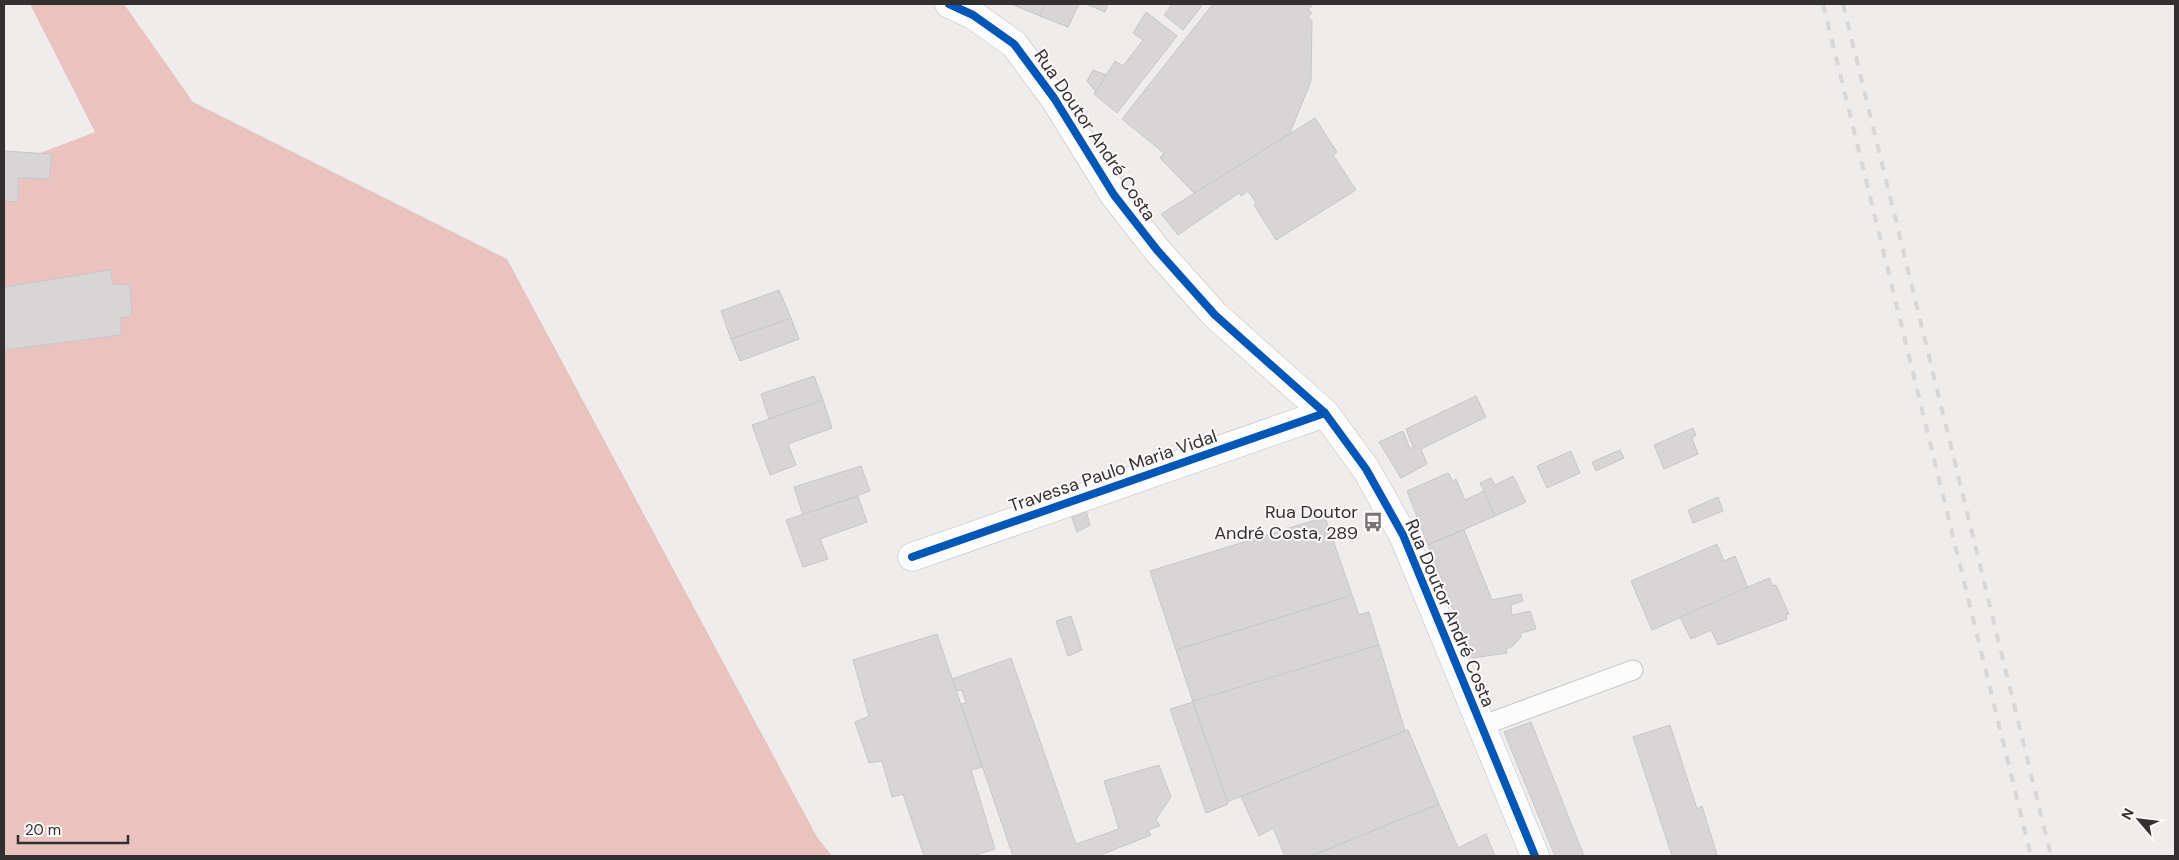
<svg xmlns="http://www.w3.org/2000/svg" width="2179" height="860" font-family="'DM Sans',sans-serif">
  <style>
    .forest { fill: #eac2be }
    .building { fill: #d7d5d5; stroke: #c8c7c7 }
    .lines { fill: none; stroke-linecap: round; stroke-linejoin: round }
    .service-casing { stroke: #c1c0bf; stroke-width: 21 }
    .minor-casing { stroke: #c1c0bf; stroke-width: 29 }
    .tertiary-casing { stroke: #c1c0bf; stroke-width: 29 }
    .service { stroke: #fdfcfc; stroke-width: 19 }
    .minor { stroke: #fdfcfc; stroke-width: 28 }
    .tertiary { stroke: #fdfcfc; stroke-width: 28 }
    .rail { stroke: #d8d7d7; stroke-width: 4; stroke-dasharray: 9 9; stroke-linecap: butt }
    .cycleway-casing { stroke: #fdf9f8; stroke-width: 11 }
    .cycleway { stroke: #0057b8; stroke-width: 8 }
    .labels { text-anchor: middle; stroke-width: 4; stroke-linejoin: round; paint-order: stroke }
    .street-label { font-size: 18px; fill: #323030; stroke: #fdf9f8 }
    .poi-label { font-size: 18px; fill: #323030; stroke: #fdf9f8; text-anchor: end }
  </style>
  <rect width="100%" height="100%" fill="#efedec"/>
  <polygon class="forest" points="30,4 124,4 193,102 507,259 817,837 832,856 4,856 4,167 95,132"/>
  <g class="building">
    <polygon points="1011,4 1045,4 1040,16"/>
    <polygon points="1045,4 1079,4 1068,27 1040,16"/>
    <polygon points="1086,4 1108,4 1105,12"/>
    <polygon points="1172,4 1203,4 1183,30 1164,15"/>
    <polygon points="1213,4 1313,4 1308,10 1312,13 1308,17 1312,21 1311,81 1290,133 1195,194 1160,158 1164,153 1122,119"/>
    <polygon points="1146,12 1177,36 1117,113 1094,94 1115,61 1123,66 1143,40 1133,33"/>
    <polygon points="1093,70 1106,75 1096,92 1087,81"/>
    <polygon points="1315,118 1337,152 1333,155 1356,190 1276,240 1254,205 1256,203 1248,191 1241,196 1239,193 1178,235 1161,214"/>
    <polygon points="4,151 52,154 49,179 18,178 18,202 4,201"/>
    <polygon points="110,270 113,284 130,285 132,316 121,318 121,335 4,350 4,287"/>
    <polygon points="779,290 791,318 731,339 721,311"/>
    <polygon points="791,318 799,339 740,361 731,339"/>
    <polygon points="814,376 823,400 769,419 761,394"/>
    <polygon points="1476,396 1486,417 1421,449 1427,464 1401,478 1379,442 1403,431 1410,449 1413,447 1406,429"/>
    <polygon points="823,400 832,428 788,444 796,465 770,475 752,425"/>
    <polygon points="1693,428 1696,435 1692,438 1698,454 1664,469 1654,445"/>
    <polygon points="1620,450 1624,458 1596,471 1592,462"/>
    <polygon points="1571,451 1580,473 1547,488 1537,466"/>
    <polygon points="861,466 870,491 803,515 794,487"/>
    <polygon points="1448,473 1453,481 1456,479 1465,500 1484,491 1495,516 1428,545 1407,491"/>
    <polygon points="1513,476 1526,502 1495,516 1480,483 1491,478 1495,485"/>
    <polygon points="858,496 867,522 820,539 828,559 803,567 786,520"/>
    <polygon points="1718,497 1723,511 1693,523 1688,510"/>
    <polygon points="1085,507 1090,525 1077,532 1070,512"/>
    <polygon points="1325,517 1352,595 1176,650 1150,571"/>
    <polygon points="1464,530 1492,600 1521,594 1523,601 1511,605 1512,615 1530,611 1536,629 1521,633 1521,637 1513,646 1506,649 1507,653 1472,658 1428,545"/>
    <polygon points="1717,544 1724,561 1735,556 1748,588 1652,630 1631,581"/>
    <polygon points="1769,578 1773,586 1776,585 1789,614 1786,615 1787,619 1718,645 1711,630 1691,639 1680,617"/>
    <polygon points="1352,595 1359,615 1369,612 1379,646 1193,702 1176,650"/>
    <polygon points="1071,616 1082,650 1068,656 1056,621"/>
    <polygon points="937,634 982,767 971,770 995,849 972,856 924,856 903,794 892,797 882,761 869,763 855,722 869,716 853,660"/>
    <polygon points="1379,645 1405,731 1227,802 1193,701"/>
    <polygon points="1011,658 1076,844 1119,829 1104,781 1159,765 1171,797 1156,819 1160,826 1148,830 1151,835 1098,856 1013,856 961,704 966,703 962,690 957,691 952,679"/>
    <polygon points="1193,702 1228,804 1206,813 1170,709"/>
    <polygon points="1531,722 1584,856 1555,856 1504,732"/>
    <polygon points="1670,725 1697,809 1702,806 1717,855 1672,856 1633,737"/>
    <polygon points="1408,730 1439,804 1311,856 1285,856 1273,828 1259,836 1241,797"/>
    <polygon points="1439,804 1458,848 1486,834 1495,856 1311,856"/>
  </g>
  <g class="lines">
    <defs>
      <polyline id="service" points="1481,726 1633,670"/>
      <polyline id="minor" points="912,557 1325,413"/>
      <polyline id="tertiary" points="949,4 973,15 1014,44 1054,98 1114,195 1157,250 1215,315 1325,413 1366,469 1403,535 1535,856"/>
    </defs>
    <use href="#service" class="service-casing"/>
    <use href="#minor" class="minor-casing"/>
    <use href="#tertiary" class="tertiary-casing"/>
    <use href="#service" class="service"/>
    <use href="#minor" class="minor"/>
    <use href="#tertiary" class="tertiary"/>
    <g class="rail">
      <polyline points="1823,4 2031,856"/>
      <polyline points="1843,4 2051,856"/>
    </g>
    <defs>
      <g id="cycleway">
        <polyline points="949,4 973,15 1014,44 1054,98 1114,195 1157,250 1215,315 1325,413 1366,469 1403,535 1535,856"/>
        <polyline points="912,557 1325,413"/>
      </g>
    </defs>
    <use href="#cycleway" class="cycleway-casing"/>
    <use href="#cycleway" class="cycleway"/>
  </g>
  <defs>
    <symbol id="bus-bare" viewBox="-9 -9 18 18"><path d="M-5-6H5V4H4V6H2V4H-2V6H-4V4H-5ZM-3.5-4V0h7V-4ZM-3.5 1.2v1.5H-2V1.2ZM2 1.2v1.5H3.5V1.2Z" fill="#747272" stroke="#fdf9f8" stroke-width="2.5" paint-order="stroke"/></symbol>
  </defs>
  <g fill-rule="evenodd">
    <use href="#bus-bare" x="1359" y="508" width="28" height="28"/>
  </g>
  <g class="labels">
    <g class="street-label">
      <text transform="translate(1095 135) rotate(56)" y="6">Rua Doutor André Costa</text>
      <text transform="translate(1113 471) rotate(-19)" y="6">Travessa Paulo Maria Vidal</text>
      <text transform="translate(1450 613) rotate(67)" y="6">Rua Doutor André Costa</text>
    </g>
    <g class="poi-label">
      <text x="1358" y="518">Rua Doutor<tspan x="1358" dy="21">André Costa, 289</tspan></text>
    </g>
  </g>
  <rect width="2179" height="860" fill="none" stroke="#323030" stroke-width="10"/>
  <g transform="translate(2139 820) rotate(298)" stroke="#fdf9f8" stroke-width="4" paint-order="stroke">
  <path d="M0-4L9 19L0 12L-9 19Z" fill="#323030"/>
  <text y="-8" font-size="14" font-weight="bold" text-anchor="middle" fill="#323030">N</text>
  </g>
  <path d="M18 835v8h110v-8" fill="none" stroke="#323030" stroke-width="2.5"/>
  <text x="25" y="835" font-size="15" fill="#323030" stroke="#fdf9f8" stroke-width="4" paint-order="stroke">20 m</text>
</svg>
